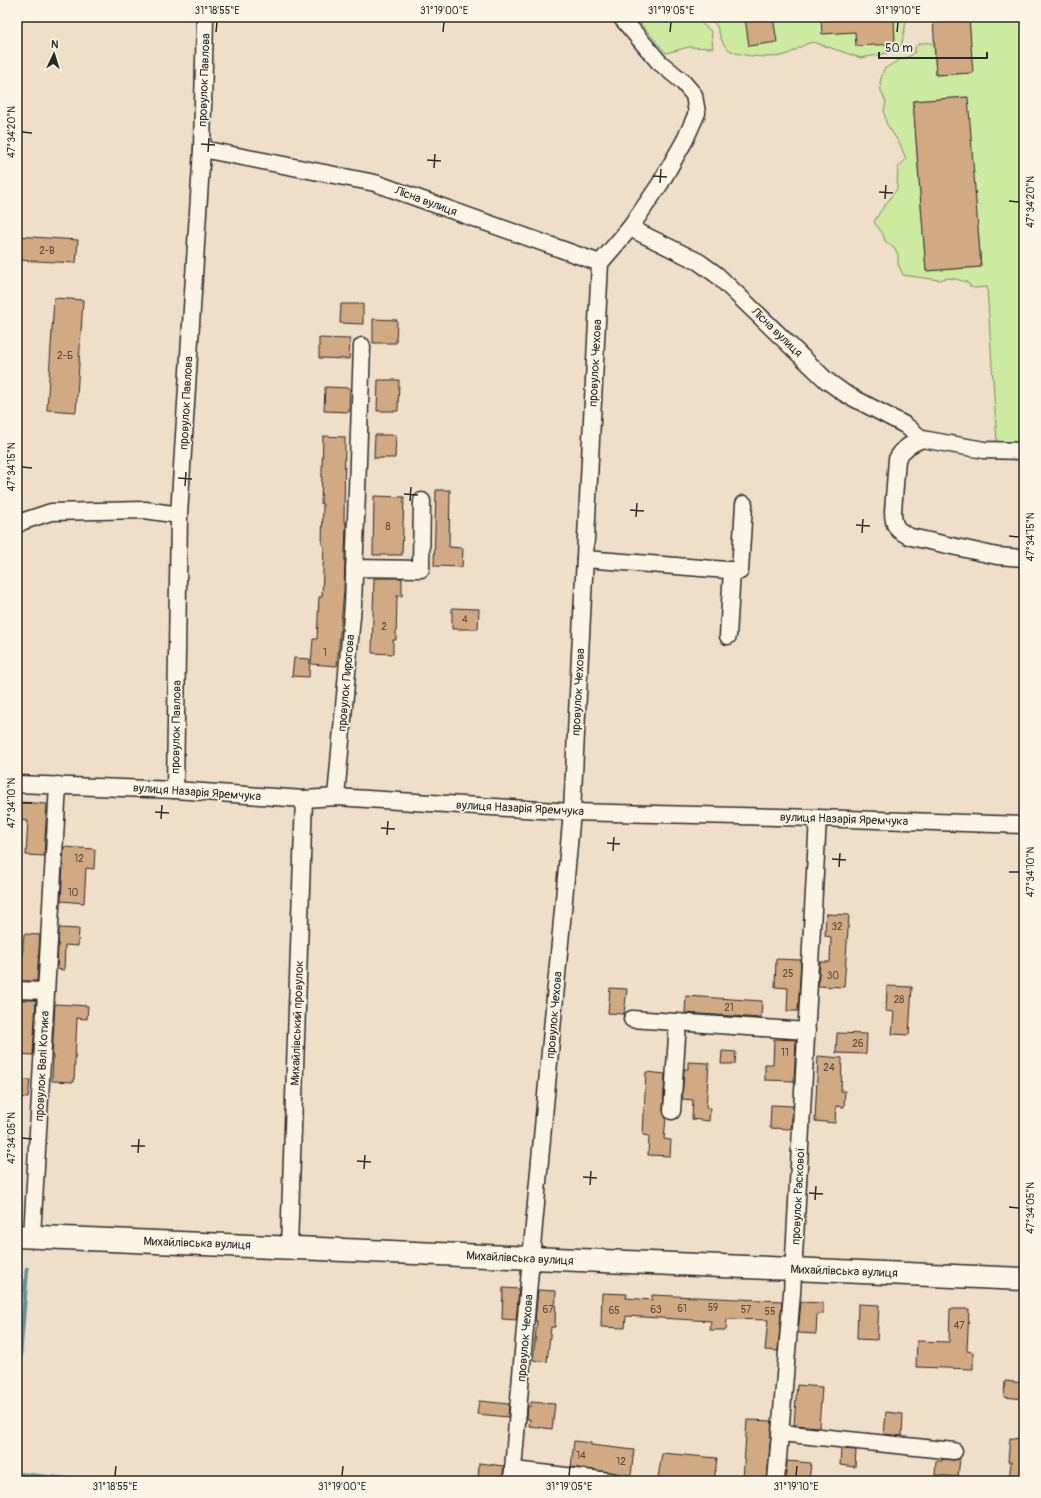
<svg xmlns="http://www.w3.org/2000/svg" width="1041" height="1498" font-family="Pangolin,sans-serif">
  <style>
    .green { fill: #cdeaa1; stroke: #7c8a66; fill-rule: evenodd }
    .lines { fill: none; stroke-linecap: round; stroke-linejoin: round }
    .stream { stroke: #64949b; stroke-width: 4.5 }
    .building { fill: #d1a983; stroke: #2b2b2b }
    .street-casing { stroke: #2b2b2b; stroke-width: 19 }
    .secondary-casing { stroke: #2b2b2b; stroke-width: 25 }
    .street { stroke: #fcf5e5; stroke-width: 16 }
    .secondary { stroke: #fcf5e5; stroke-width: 22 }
    .ticks { fill: none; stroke: #2b2b2b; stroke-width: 1.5 }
    .labels { text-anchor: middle; stroke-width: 3.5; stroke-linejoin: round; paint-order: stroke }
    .number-label { font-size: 10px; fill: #544a41 }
    .street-label { font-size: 12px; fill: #2b2b2b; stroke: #fcf5e5 }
    .neatline { fill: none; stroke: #2b2b2b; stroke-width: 1.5 }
    .ticks-label { font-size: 10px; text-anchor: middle; fill: #2b2b2b }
  </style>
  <rect width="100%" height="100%" fill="#efdec8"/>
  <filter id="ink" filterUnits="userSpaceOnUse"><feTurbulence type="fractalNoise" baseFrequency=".025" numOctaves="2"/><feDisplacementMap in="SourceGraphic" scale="8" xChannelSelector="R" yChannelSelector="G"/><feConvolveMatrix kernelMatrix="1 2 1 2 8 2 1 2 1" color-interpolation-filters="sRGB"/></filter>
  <g filter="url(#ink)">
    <g class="green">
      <polygon points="635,17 694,17 711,31 713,48 689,47 666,53"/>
      <path d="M710 17H905L906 22 902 43 898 49 883 54 861 58 813 42C802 44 795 52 785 55 774 59 733 57 726 47 721 42 720 34 717 27 715 24 713 20 710 17Z"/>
      <path d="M969 17H1024V442H997L987 287 974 288 970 286 967 282 955 279 947 278 939 280 903 275 898 264V254L893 247 885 241 883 234 874 222 880 212 897 189 898 168 906 159 900 144 886 123 884 111 886 102 881 91 880 82 884 69 899 60 910 56 915 52V47C920 42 927 42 934 44L936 75 972 73ZM967 97 981 267 926 271 913 101Z"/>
    </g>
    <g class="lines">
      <g class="stream">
        <polyline points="17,1391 27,1269"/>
        <polyline points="17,1474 87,1481"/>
      </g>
    </g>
    <g class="building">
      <polygon points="754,17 773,17 777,42 749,46 745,18"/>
      <polygon points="839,17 894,17 895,44 856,46 855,32 822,34 821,18"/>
      <polygon points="933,17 969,17 973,73 936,75"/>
      <polygon points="968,97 981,267 926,271 913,101"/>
      <polygon points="17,236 78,240 76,263 17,260"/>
      <polygon points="54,298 83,300 76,412 47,410"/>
      <polygon points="341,304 363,304 363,324 340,323"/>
      <polygon points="373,319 397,320 396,343 373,343"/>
      <polygon points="319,338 350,339 349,359 319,358"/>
      <polygon points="378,380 399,380 398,411 377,411"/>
      <polygon points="325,387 350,388 349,412 324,411"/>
      <polygon points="375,435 396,435 395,458 374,458"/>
      <polygon points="323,436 345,437 344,522 346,522 344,591 337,666 311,664 313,639 317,639 319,597 322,597 324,546 322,545 323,504 321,504"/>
      <polygon points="436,490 450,490 449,547 463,548 462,567 434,566"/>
      <polygon points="374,496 404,497 402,555 373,555"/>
      <polygon points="374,578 402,578 402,596 397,596 396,640 393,640 393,654 372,653"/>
      <polygon points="452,608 479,609 478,629 452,629"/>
      <polygon points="294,658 310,659 309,677 292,676"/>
      <polygon points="20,802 47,804 44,856 26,855 28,821 19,820"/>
      <polygon points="64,847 95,849 94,869 86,868 84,903 61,901"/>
      <polygon points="826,914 849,915 844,987 818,986 820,962 830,962 831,937 825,936"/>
      <polygon points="59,928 79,929 78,946 65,945 64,970 57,969"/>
      <polygon points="24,934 40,935 37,981 17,981 17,958 22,958"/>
      <polygon points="776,959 801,960 798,1011 787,1011 788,988 775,987"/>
      <polygon points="887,986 912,987 909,1035 892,1034 894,1012 886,1011"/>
      <polygon points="610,988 627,989 624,1014 608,1013"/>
      <polygon points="686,996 762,1001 761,1018 685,1013"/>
      <polygon points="17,1000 36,1000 33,1055 17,1054"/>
      <polygon points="55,1004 88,1006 87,1019 77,1018 74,1082 52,1081 53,1056 52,1056"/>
      <polygon points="837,1033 867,1034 866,1054 836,1053"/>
      <polygon points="774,1039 796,1040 794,1081 765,1080 765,1064 773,1064"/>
      <polygon points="722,1051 736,1052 735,1064 721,1064"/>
      <polygon points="818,1056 842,1058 841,1091 845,1091 844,1107 836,1106 835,1123 815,1121"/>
      <polygon points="688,1062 709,1063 706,1108 710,1108 709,1121 692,1119 693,1100 682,1099 684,1069 688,1069"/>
      <polygon points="646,1072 665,1074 663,1110 666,1118 664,1139 671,1140 670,1156 648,1155 649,1136 643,1135"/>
      <polygon points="17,1079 30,1080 28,1098 17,1097"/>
      <polygon points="771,1105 793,1106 791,1129 770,1128"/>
      <polygon points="503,1288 519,1289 516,1320 502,1319"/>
      <polygon points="538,1290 556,1291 555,1327 551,1327 547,1362 533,1360 537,1321 535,1321"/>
      <polygon points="602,1293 627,1294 626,1298 652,1300 652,1295 782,1301 778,1351 765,1350 768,1320 727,1319 726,1330 710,1330 711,1321 626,1316 625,1328 601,1327"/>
      <polygon points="801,1302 823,1303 823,1314 817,1314 816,1334 798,1333"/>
      <polygon points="858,1304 879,1305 877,1340 857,1339"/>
      <polygon points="950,1309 969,1309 967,1351 973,1352 973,1369 916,1367 917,1341 949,1342"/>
      <polygon points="1005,1381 1024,1383 1024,1399 1004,1397"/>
      <polygon points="797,1385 822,1387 819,1427 794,1425"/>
      <polygon points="479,1401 509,1404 508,1417 477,1414"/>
      <polygon points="531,1402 555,1404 552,1429 529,1426 530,1419 527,1419 528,1406 531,1406"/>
      <polygon points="886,1412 903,1414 902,1436 884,1434"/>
      <polygon points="747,1420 772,1421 767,1481 743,1479"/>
      <polygon points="1010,1438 1024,1439 1024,1481 1009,1481 1011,1462 1008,1462"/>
      <polygon points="574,1441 591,1443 591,1445 634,1450 631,1475 571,1467"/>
      <polygon points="841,1449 856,1450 855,1467 840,1465"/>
      <polygon points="662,1453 717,1458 714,1481 686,1481 658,1478"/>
      <polygon points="960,1458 958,1477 935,1475 936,1461 942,1461 942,1459 953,1460"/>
      <polygon points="787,1461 811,1463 809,1481 786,1478"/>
      <polygon points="479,1463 504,1466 502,1481 478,1481"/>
    </g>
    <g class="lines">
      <defs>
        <g id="street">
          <polyline points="621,17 659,62 682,81 694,95 697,113 685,140 660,184 630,228 699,262 717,275 826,380 844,393 905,425 922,439 984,450 1024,451"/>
          <polyline points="202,149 375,183 600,263 630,228"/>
          <path d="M922 439C911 444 903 448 897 459L893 511C893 527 897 531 911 537L997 556 1024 558"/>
          <polyline points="17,525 21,522 51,512 145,510 179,515"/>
          <polyline points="585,559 740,571 744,504"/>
          <polyline points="354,568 421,569 422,501"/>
          <polyline points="728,636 732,570"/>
          <polyline points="17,784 175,790 304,799 336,797 572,812 818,818 1024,825"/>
          <polyline points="175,790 179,515 202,149 205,17"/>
          <polyline points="336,797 353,605 362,346"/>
          <polyline points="17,990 46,991"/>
          <polyline points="632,1019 807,1031"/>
          <polyline points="672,1111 678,1022"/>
          <polyline points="32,1236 58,785"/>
          <polyline points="289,1247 304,799"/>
          <polyline points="781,1433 954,1451"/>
          <polyline points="514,1470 610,1481"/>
          <polyline points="512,1481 531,1258 572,812 600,263"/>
          <polyline points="776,1481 792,1293 818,818"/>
        </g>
        <polyline id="secondary" points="17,1236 1024,1279"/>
      </defs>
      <use href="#street" class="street-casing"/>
      <use href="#secondary" class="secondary-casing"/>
      <use href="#street" class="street"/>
      <use href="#secondary" class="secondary"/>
    </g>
  </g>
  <path class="ticks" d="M216 32 217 22M443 32 444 22M670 32 671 22M897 32 898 22M22 132 32 133M201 144 215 145M208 152 209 138M427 160 441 161M434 168 435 154M653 176 667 177M660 183 661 169M879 192 893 193M885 199 886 185M1009 201 1019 202M22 467 32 468M178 478 192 479M185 486 186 472M404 494 418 495M410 501 411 487M630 510 644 511M636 517 637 503M856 525 870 526M862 533 863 519M1009 536 1019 537M22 803H32M155 812 169 813M161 819 162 805M381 828 395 829M387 835 388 821M607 843 620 844M613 851 614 837M832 859 846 860M839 867 840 853M1009 872H1019M22 1138 32 1139M131 1146H145M138 1153 139 1139M357 1161 371 1162M364 1169 365 1155M583 1177 597 1178M590 1185 591 1171M809 1193 823 1194M815 1200 816 1186M1009 1207 1019 1208M115 1476 116 1466M342 1476 343 1466M569 1476 570 1466M796 1476 797 1466"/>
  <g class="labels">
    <g class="number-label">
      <text x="47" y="254">2-В</text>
      <text x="65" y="359">2-Б</text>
      <text x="388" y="530">8</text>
      <text x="465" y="623">4</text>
      <text x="384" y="630">2</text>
      <text x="325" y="656">1</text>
      <text x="79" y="862">12</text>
      <text x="73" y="896">10</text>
      <text x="837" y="930">32</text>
      <text x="788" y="977">25</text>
      <text x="833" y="979">30</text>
      <text x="899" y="1003">28</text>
      <text x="729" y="1011">21</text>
      <text x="858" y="1047">26</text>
      <text x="785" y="1056">11</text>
      <text x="829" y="1071">24</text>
      <text x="713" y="1311">59</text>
      <text x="682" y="1312">61</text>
      <text x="548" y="1313">67</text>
      <text x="656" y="1313">63</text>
      <text x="746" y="1313">57</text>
      <text x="614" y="1314">65</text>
      <text x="770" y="1315">55</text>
      <text x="959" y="1329">47</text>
      <text x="581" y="1459">14</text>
      <text x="621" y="1465">12</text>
    </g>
    <g class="street-label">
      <text transform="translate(204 80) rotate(-88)" y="4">провулок Павлова</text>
      <text transform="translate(426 201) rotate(20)" y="4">Лісна вулиця</text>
      <text transform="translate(777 332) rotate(44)" y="4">Лісна вулиця</text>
      <text transform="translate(595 363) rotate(-87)" y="4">провулок Чехова</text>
      <text transform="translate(186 403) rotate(-87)" y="4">провулок Павлова</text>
      <text transform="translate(346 683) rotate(-85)" y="4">провулок Пирогова</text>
      <text transform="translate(578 692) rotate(-87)" y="4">провулок Чехова</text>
      <text transform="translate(176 727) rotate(-89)" y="4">провулок Павлова</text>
      <text transform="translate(197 792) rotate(4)" y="4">вулиця Назарія Яремчука</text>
      <text transform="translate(520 808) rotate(3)" y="4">вулиця Назарія Яремчука</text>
      <text transform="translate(844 819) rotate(2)" y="4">вулиця Назарія Яремчука</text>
      <text transform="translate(554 1015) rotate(-85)" y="4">провулок Чехова</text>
      <text transform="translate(297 1023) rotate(-88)" y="4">Михайлівський провулок</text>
      <text transform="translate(42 1066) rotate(-87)" y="4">провулок Валі Котика</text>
      <text transform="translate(798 1196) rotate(-87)" y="4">провулок Раскової</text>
      <text transform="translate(197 1243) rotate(2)" y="4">Михайлівська вулиця</text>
      <text transform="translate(520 1258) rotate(3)" y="4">Михайлівська вулиця</text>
      <text transform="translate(844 1271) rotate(2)" y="4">Михайлівська вулиця</text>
      <text transform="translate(525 1338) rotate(-85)" y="4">провулок Чехова</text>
    </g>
  </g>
  <rect width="1041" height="1498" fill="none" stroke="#fcf5e5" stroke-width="44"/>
  <g transform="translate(54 54) rotate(4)" stroke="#fcf5e5" stroke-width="3" paint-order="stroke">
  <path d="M0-3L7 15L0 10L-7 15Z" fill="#2b2b2b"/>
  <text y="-6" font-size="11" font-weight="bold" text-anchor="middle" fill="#2b2b2b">N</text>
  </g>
  <path d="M879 52v6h108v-6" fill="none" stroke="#2b2b2b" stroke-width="2"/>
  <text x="885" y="52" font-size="12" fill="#2b2b2b" stroke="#fcf5e5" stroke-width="3" paint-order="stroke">50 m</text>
  <rect x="22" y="22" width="997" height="1454" class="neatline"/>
  <g class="ticks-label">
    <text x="217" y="14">31°18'55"E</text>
    <text x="444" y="14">31°19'00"E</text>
    <text x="671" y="14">31°19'05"E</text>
    <text x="898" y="14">31°19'10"E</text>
    <text transform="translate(11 132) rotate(-90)" y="4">47°34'20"N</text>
    <text transform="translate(1030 202) rotate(-90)" y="4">47°34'20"N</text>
    <text transform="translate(11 467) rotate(-90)" y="4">47°34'15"N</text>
    <text transform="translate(1030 537) rotate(-90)" y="4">47°34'15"N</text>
    <text transform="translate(11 803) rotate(-90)" y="4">47°34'10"N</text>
    <text transform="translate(1030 872) rotate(-90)" y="4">47°34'10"N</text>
    <text transform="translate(11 1138) rotate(-90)" y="4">47°34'05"N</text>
    <text transform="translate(1030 1208) rotate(-90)" y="4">47°34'05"N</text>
    <text x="115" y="1490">31°18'55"E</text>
    <text x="342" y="1490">31°19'00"E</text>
    <text x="569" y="1490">31°19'05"E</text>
    <text x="796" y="1490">31°19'10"E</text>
  </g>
</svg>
